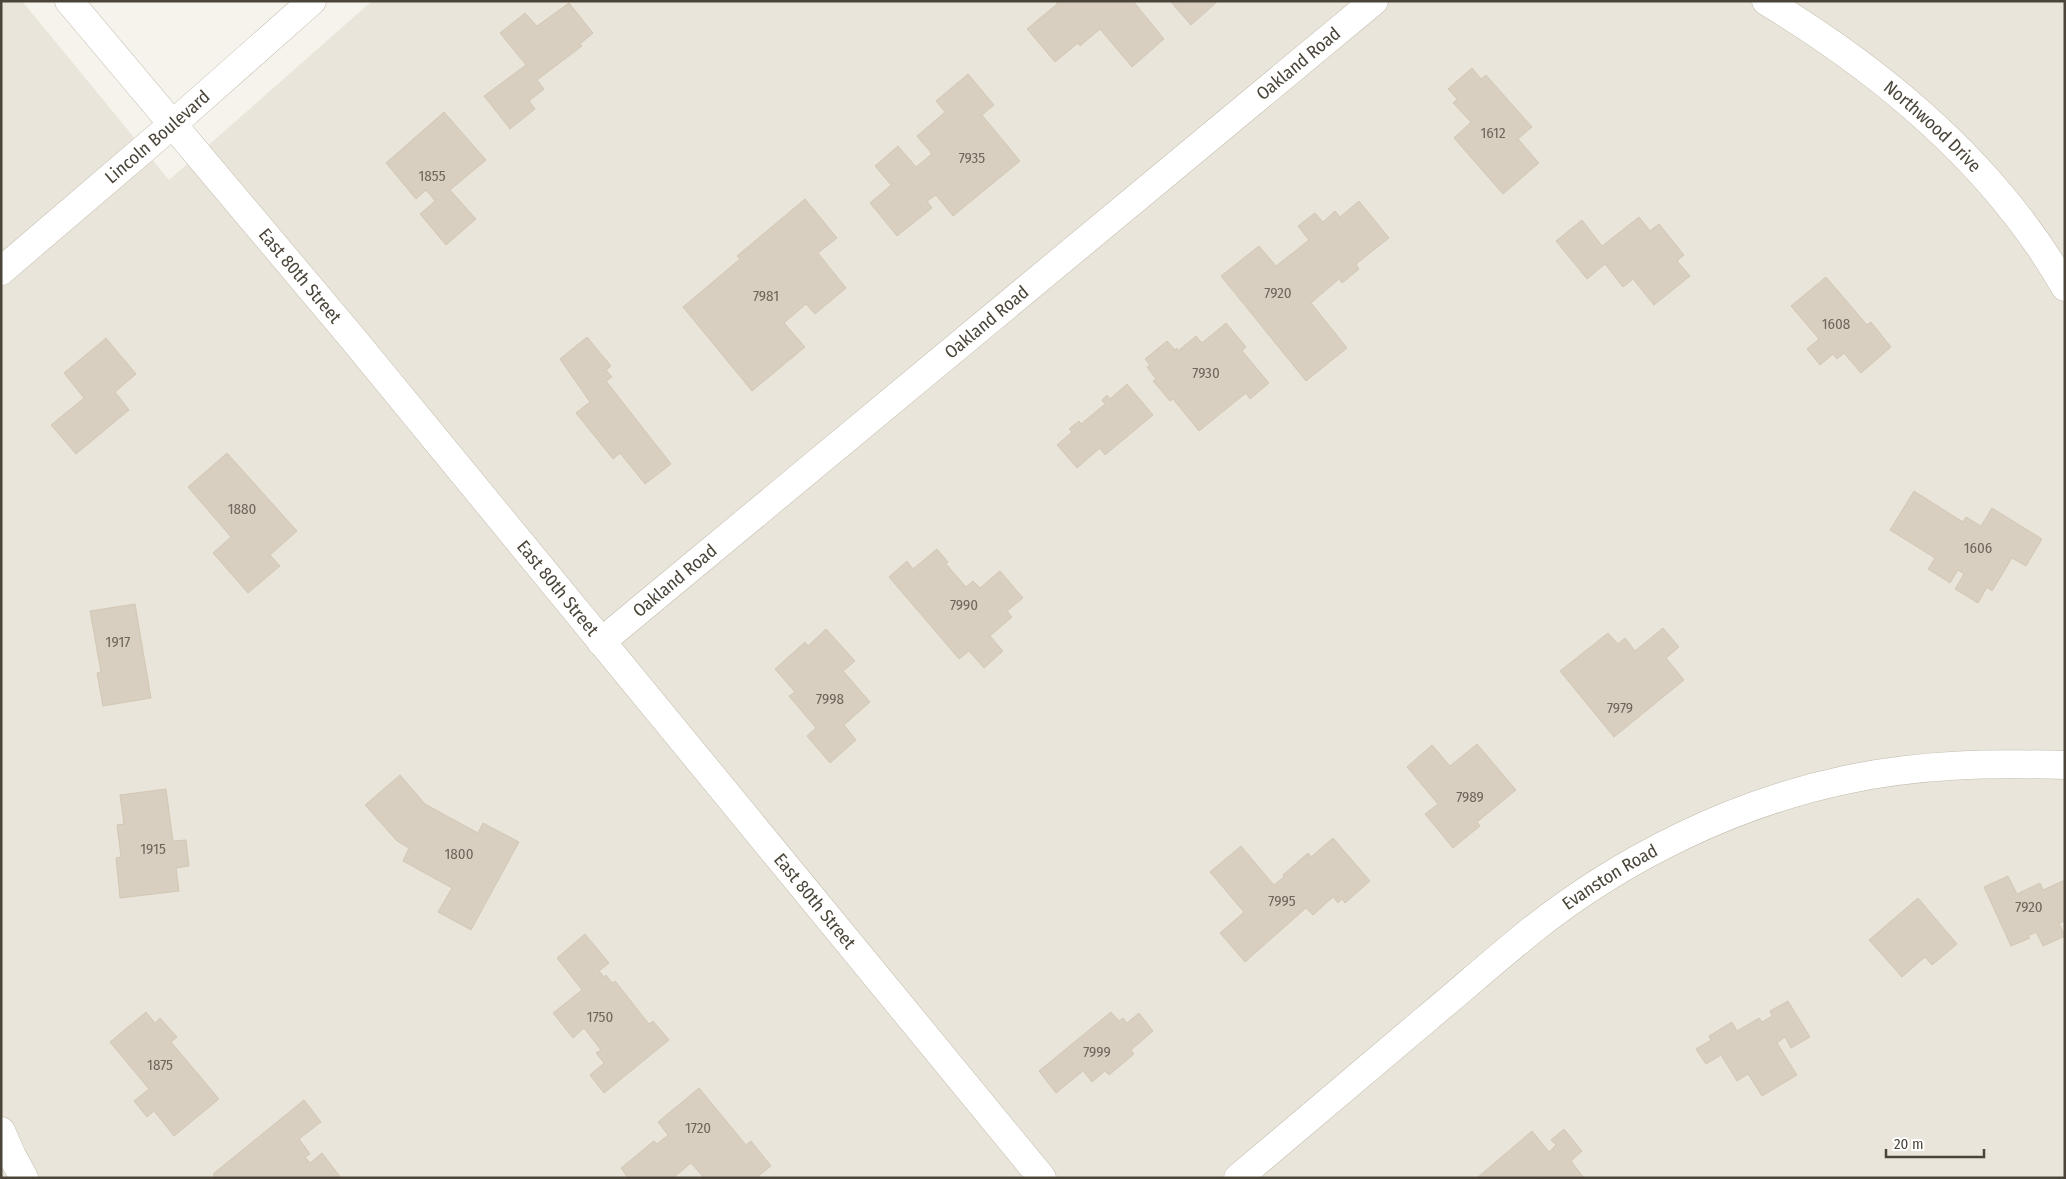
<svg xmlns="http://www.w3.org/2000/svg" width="2066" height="1179" font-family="'Fira Sans Condensed',sans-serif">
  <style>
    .residential { fill: #eae5da }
    .building { fill: #d8cfc1; stroke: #d3c7b4 }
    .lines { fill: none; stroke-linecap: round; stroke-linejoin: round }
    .minor-casing { stroke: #c2bbae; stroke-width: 29 }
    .minor { stroke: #fff; stroke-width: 28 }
    .labels { text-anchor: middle; stroke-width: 4; stroke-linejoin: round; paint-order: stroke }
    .number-label { font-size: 15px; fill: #6e675b }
    .street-label { font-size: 18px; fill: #4b4439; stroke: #fff }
  </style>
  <rect width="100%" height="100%" fill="#f6f3ec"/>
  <polygon class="residential" points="1,1 22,1 169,180 372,1 2065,1 2065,1178 1,1178"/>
  <g class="building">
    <polygon points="1133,1 1164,39 1132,67 1100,29 1080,46 1078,43 1055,62 1027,29 1057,4 1056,1"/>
    <polygon points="1170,1 1218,1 1191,25"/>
    <polygon points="569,3 593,33 580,44 582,46 537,80 544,89 529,101 535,109 510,129 484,96 526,65 500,33 525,13 537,26"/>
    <polygon points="1472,68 1481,79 1486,75 1532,127 1518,139 1539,163 1503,194 1454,138 1471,122 1453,103 1457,99 1448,89"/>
    <polygon points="968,74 994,105 982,115 1020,161 953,216 936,195 927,201 932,208 897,236 870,203 891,185 875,166 898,146 916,167 932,154 917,136 945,112 936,101"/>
    <polygon points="444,112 486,160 450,190 476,219 446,245 420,214 435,201 426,190 416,199 386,163"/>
    <polygon points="805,199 837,238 818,253 846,288 815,314 806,304 784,323 805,347 752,391 683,307 740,259 737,256"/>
    <polygon points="1359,201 1389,238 1356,264 1359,269 1342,283 1339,279 1311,303 1347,348 1306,381 1221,276 1259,246 1276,266 1309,240 1298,226 1315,213 1323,222 1335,211 1340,217"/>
    <polygon points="1639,217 1650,231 1659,224 1684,255 1677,261 1690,276 1654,305 1633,279 1623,287 1605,264 1587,279 1556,241 1582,220 1602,246"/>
    <polygon points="1826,277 1867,325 1871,322 1891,347 1861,373 1844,353 1837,359 1833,354 1820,365 1807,349 1819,339 1791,306"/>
    <polygon points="1226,323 1246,347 1242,351 1269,383 1250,399 1246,393 1199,431 1173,399 1170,401 1153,381 1156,379 1147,367 1150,365 1145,359 1167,341 1175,350 1177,348 1178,351 1196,336 1202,343"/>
    <polygon points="587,337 611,366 606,370 612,377 606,381 671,464 645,484 620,453 613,459 576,413 590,402 560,359"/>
    <polygon points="106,338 136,374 115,392 129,410 76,454 51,425 84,398 64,373"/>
    <polygon points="1127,384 1153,415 1105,455 1100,448 1077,468 1057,445 1072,432 1069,429 1079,421 1081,424 1105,404 1102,400 1107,395 1110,399"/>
    <polygon points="227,453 297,531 270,555 280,566 248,593 213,553 231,537 188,487"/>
    <polygon points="1914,491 1963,522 1966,517 1981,526 1992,508 2042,539 2026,566 2012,558 1992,591 1987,587 1978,603 1955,589 1964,574 1958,570 1950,583 1928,569 1935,558 1890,530"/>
    <polygon points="937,549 948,562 946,564 966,587 973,581 980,588 1000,571 1023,598 1007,611 1012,617 990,636 1003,651 984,668 969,651 959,659 889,577 907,561 913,569"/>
    <polygon points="135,604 151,698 103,706 97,673 101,672 90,611"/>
    <polygon points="1663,628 1679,647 1666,658 1684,680 1614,737 1560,671 1608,633 1618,644 1625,638 1635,651"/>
    <polygon points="826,629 855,661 843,671 870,702 844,725 856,740 830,763 807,736 816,728 789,696 795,692 775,669 805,642 808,646"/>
    <polygon points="1477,744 1516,790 1477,822 1480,826 1453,848 1425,814 1438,804 1407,767 1432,745 1450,766"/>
    <polygon points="400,775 425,804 478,833 483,823 519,842 471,930 438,912 452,888 403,861 409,848 397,841 365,805"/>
    <polygon points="166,789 173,841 186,840 189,866 176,868 179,891 120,898 116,858 121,857 117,825 124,824 120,795"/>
    <polygon points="1333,838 1370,881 1345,903 1342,899 1338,903 1333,897 1313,915 1306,908 1245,962 1220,933 1244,912 1210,872 1241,846 1274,885 1284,877 1283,875 1308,853 1311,857"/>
    <polygon points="2008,876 2017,894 2040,883 2043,890 2065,880 2065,921 2059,923 2065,936 2043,946 2036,932 2028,936 2030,938 2011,946 1984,887"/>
    <polygon points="1918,898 1957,944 1932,965 1925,957 1902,977 1869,940"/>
    <polygon points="585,934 609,963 599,971 604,977 606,975 612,983 615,981 649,1024 653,1021 669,1040 604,1093 590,1075 604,1063 596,1053 601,1050 584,1028 573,1038 553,1013 582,990 557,958"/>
    <polygon points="1788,1001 1810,1037 1791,1048 1785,1037 1777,1043 1797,1075 1762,1096 1748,1074 1737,1081 1721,1055 1706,1064 1696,1049 1711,1040 1709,1036 1732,1022 1737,1031 1759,1018 1762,1022 1772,1016 1770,1011"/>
    <polygon points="146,1012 155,1023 160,1018 177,1037 171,1042 219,1099 174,1136 154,1111 147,1117 134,1101 149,1089 110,1042"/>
    <polygon points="1111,1012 1119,1021 1123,1018 1127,1023 1139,1013 1153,1031 1131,1050 1134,1054 1109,1075 1105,1071 1092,1082 1083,1071 1056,1093 1039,1071"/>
    <polygon points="699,1088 746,1145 751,1141 771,1166 756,1178 704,1178 691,1163 673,1178 628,1178 621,1168 654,1141 657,1144 668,1135 658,1122"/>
    <polygon points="304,1100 321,1122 299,1139 310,1154 305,1157 310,1163 322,1153 341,1178 216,1178 213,1174"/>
    <polygon points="1564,1129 1582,1151 1571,1161 1584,1178 1541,1178 1540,1176 1537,1178 1477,1178 1532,1131 1549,1152 1556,1145 1551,1140"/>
  </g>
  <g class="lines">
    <defs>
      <g id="minor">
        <path id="s1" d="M69 1 354 340 1042 1178"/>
        <path id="s2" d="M1766 1C1883 72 1996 166 2065 287"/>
        <path id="s3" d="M1 271 173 124 312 1"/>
        <path id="s4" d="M601 642 1374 1"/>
        <polyline points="1,1131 12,1156 24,1178"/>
        <path id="s5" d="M1238 1178C1301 1125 1363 1072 1425 1020 1461 990 1496 959 1532 930 1623 858 1732 804 1845 780 1918 764 1991 763 2065 765"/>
      </g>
    </defs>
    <use href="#minor" class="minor-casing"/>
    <use href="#minor" class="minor"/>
  </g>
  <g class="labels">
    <g class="number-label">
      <text x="1493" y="138">1612</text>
      <text x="972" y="163">7935</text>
      <text x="432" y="181">1855</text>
      <text x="1278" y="298">7920</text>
      <text x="766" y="301">7981</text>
      <text x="1836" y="329">1608</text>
      <text x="1206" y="378">7930</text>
      <text x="242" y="514">1880</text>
      <text x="1978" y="553">1606</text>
      <text x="964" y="610">7990</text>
      <text x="118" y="647">1917</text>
      <text x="830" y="704">7998</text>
      <text x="1620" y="713">7979</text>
      <text x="1470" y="802">7989</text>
      <text x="153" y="854">1915</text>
      <text x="459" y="859">1800</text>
      <text x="1282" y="906">7995</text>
      <text x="2029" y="912">7920</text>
      <text x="600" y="1022">1750</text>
      <text x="1097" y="1057">7999</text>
      <text x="160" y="1070">1875</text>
      <text x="698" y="1133">1720</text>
    </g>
    <g class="street-label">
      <text dy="6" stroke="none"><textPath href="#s4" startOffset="906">Oakland Road</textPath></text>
      <text dy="6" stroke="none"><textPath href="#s2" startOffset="209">Northwood Drive</textPath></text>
      <text dy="6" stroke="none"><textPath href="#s3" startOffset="206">Lincoln Boulevard</textPath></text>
      <text dy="6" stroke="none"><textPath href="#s1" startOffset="359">East 80th Street</textPath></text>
      <text dy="6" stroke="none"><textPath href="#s4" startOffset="501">Oakland Road</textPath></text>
      <text dy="6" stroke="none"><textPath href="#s4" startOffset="96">Oakland Road</textPath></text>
      <text dy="6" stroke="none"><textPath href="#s1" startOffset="764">East 80th Street</textPath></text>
      <text dy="6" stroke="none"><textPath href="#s5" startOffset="479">Evanston Road</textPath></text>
      <text dy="6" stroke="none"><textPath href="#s1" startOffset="1169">East 80th Street</textPath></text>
    </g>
  </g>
  <rect width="2066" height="1179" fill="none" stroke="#4b4439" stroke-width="5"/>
  <path d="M1886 1149v8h98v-8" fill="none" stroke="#4b4439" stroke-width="2.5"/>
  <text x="1894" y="1149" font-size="15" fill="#4b4439" stroke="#ffffff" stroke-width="4" paint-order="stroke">20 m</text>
</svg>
